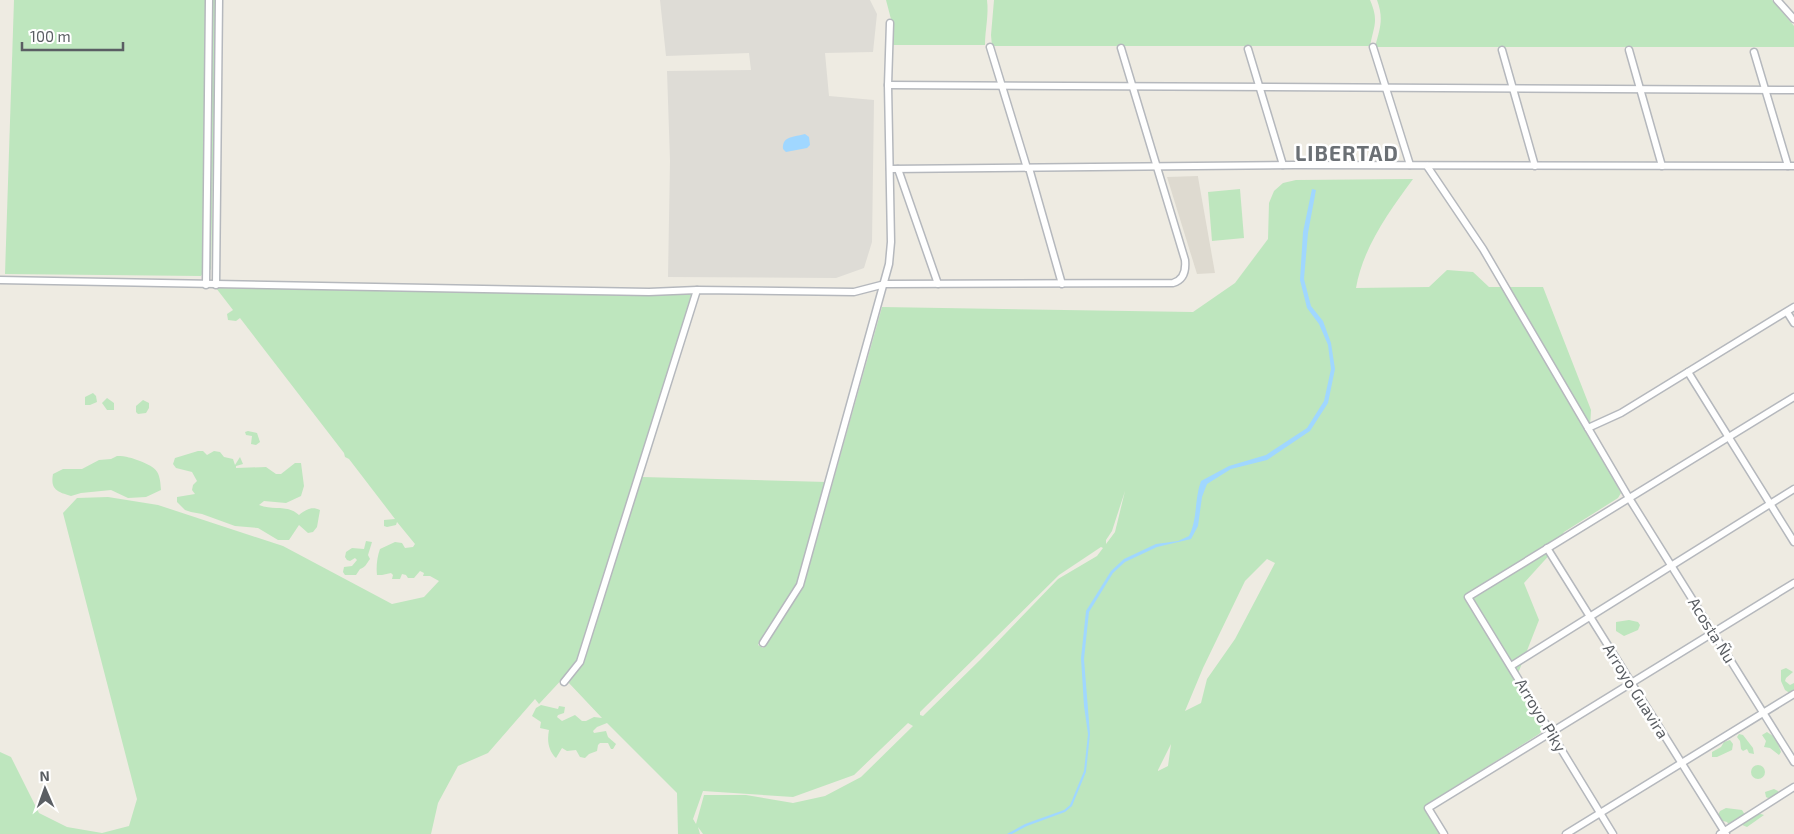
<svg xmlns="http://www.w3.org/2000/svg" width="1794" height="834" font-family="'Exo 2',sans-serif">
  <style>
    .industrial { fill: #dedcd6 }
    .education { fill: #dedad0 }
    .green { fill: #bee6be; fill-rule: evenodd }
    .water { fill: #a0d7ff }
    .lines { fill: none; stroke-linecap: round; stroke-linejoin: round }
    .minor-casing { stroke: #b5b8bd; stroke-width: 9 }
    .minor { stroke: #fff; stroke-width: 6 }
    .labels { text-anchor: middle; stroke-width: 5; stroke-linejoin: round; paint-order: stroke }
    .street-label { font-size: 16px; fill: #5a5e63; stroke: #fff }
    .district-label { font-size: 21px; font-weight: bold; letter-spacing: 1px; fill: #6b7075; stroke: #fff }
  </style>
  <rect width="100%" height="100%" fill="#eeebe2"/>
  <polygon class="industrial" points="660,0 870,0 877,14 873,52 825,53 829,96 874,100 872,242 864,268 836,278 668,277 670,161 667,71 751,70 749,53 666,56"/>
  <polygon class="education" points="1198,176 1198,177 1215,273 1197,274 1167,177"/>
  <g class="green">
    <polygon points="14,0 207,0 204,271 201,276 5,274"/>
    <polygon points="212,0 216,0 211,270 209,269"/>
    <path d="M886 0H987C989 15 985 30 985 45H890L892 23Z"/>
    <path d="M994 0H1370C1379 21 1374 25 1370 46H992L991 35Z"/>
    <path d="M1377 0H1772L1794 26V47H1375C1380 28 1384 19 1377 0Z"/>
    <path d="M1413 179C1389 212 1363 247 1356 288L1429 287 1447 270 1473 272 1489 287H1543L1591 410 1590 428 1592 437 1621 493 1618 498 1564 532 1553 551 1524 583 1539 620 1515 681 1541 725 1542 731 1539 734 1426 805V811L1440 834H703L698 827 700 834H678L677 793 607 723 597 727 593 731 594 733 606 731 608 737 616 744 613 749H611L608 743H600L598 745 597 751 589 754 585 758 580 757 576 750 567 751 562 748 556 758C548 750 547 740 549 730L540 728 541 722 532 716 536 708 541 705 558 709 559 706 565 707 564 713 558 715 557 717 562 721 575 715 582 721H586L594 717 602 718 568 682 583 662 642 477 827 482 797 584 758 645 763 648 804 585 882 307 1193 312 1235 283 1268 239 1269 203 1274 191 1283 183 1296 180ZM1125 491 1115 532 1106 544V540L1112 531ZM1101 547 1103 548 1097 556 1058 579 980 660 923 716 920 715V712L1059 575ZM1267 559 1275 563 1235 639 1207 679 1201 703 1185 711 1203 668 1245 581ZM908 723 913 726 861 777 825 796 793 803 746 795H704L696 824 693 819 703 791 793 797 854 775ZM1171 744 1168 766 1158 771V770Z"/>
    <polygon points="1240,189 1244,238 1212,241 1208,192"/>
    <path d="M216 288 644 295 693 293 579 661 539 704 535 699 488 753 458 766 438 803 431 834H0V752L11 757 39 813 67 827 102 833 129 826 137 799 63 513 77 498 108 497 158 505 283 546 392 604 424 597 439 581 430 576H423L424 573 420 571 414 578H408L406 575 402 574 400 579H392L393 575 391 573 382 575H377C376 567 377 557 380 549L395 542 402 543 405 548 413 547 415 544 397 522 396 525 387 527 384 526V520L395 519 349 459 345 457 344 453 240 318 236 321 228 320 227 314 233 310Z"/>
    <polygon points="93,393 96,396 97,402 90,405 85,405 85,397"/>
    <polygon points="107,398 114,403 114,410 107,410 102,403"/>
    <polygon points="143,400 149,403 149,408 146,413 138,414 136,412 136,406"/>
    <polygon points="248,431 257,433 260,442 256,445 251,444 252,436 246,435 245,432"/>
    <path d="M198 451H203L207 455 214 451 220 452 224 457 233 459 235 465 240 457 243 464 236 466V468L266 467 276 474H281L295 463H301L304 486 301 496 286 503 264 501 259 505C275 511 287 504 299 515 306 510 311 506 320 510L317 527 313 532 308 533 299 525 289 540H278L258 528 235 526 202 514 191 512 185 510 177 502V497L195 494 192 490 193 485 197 481 192 472 176 468 173 464 175 458Z"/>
    <path d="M117 456C126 456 132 458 140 461 157 468 160 471 161 490L146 497 128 498 111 490 81 493 71 496C58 492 50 490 53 474L63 469H82L99 460 111 459Z"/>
    <path d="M366 541 372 542 368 555 370 559C366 564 366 567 360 569L356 575H345L343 572 344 567 352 566 357 560 355 558 350 561 347 560 345 557 346 552 352 548 364 549Z"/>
    <polygon points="1629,620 1638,622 1640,625 1638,630 1624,636 1616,631 1616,622"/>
    <polygon points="1786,668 1793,672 1786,678 1785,681 1790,685 1794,683 1794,692 1791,694 1785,690 1781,681 1781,670"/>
    <polygon points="1767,732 1776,738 1781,752 1779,755 1770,748 1764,747 1766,741 1762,735"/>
    <polygon points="1739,734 1743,735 1753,748 1754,754 1749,753 1747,749 1743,751 1741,749 1740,741 1737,737"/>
    <polygon points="1730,740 1733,744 1732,750 1717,757 1712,757 1712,752 1721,747 1724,742"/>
    <circle cx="1758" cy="772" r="7"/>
    <polygon points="1774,789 1778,791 1779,796 1770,799 1766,797 1765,792"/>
    <polygon points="1726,808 1742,810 1748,820 1758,813 1764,815 1747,827 1735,822 1729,825 1727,822 1719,820 1717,817 1720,811"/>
  </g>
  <g class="water">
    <path d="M805 134 809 137 810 145 807 148 786 152 783 149C782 136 794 137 805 134Z"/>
    <path d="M1312 189 1316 190 1308 233 1304 279 1311 306 1323 321 1331 343 1335 369 1328 403 1310 431 1267 460 1231 469 1207 484 1202 497 1198 526 1191 539 1157 547 1125 562 1113 573 1089 612 1084 659 1090 734 1086 772 1072 806 1065 812 1027 826 1012 834H1007L1025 824 1064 810 1070 805 1084 771 1088 734 1084 706 1081 658 1086 611 1111 571 1124 559 1156 544 1178 541 1189 536C1198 518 1194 500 1201 481L1229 466 1266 455 1307 428 1324 401 1331 369 1328 345 1319 324 1307 308 1300 280 1303 232Z"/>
  </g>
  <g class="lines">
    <defs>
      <g id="minor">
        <polyline points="1777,0 1794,19"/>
        <polyline points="990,47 1027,168"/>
        <polyline points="1373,47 1410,165"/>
        <polyline points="1248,49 1283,165"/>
        <polyline points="1502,50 1535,166"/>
        <polyline points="1629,50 1662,166"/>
        <polyline points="1754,52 1788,166"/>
        <polyline points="888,85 1794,90"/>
        <polyline points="1427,166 1483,249 1629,498 1794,762"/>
        <polyline points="1029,168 1062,284"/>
        <polyline points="890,169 1295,165 1794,166"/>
        <polyline points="898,169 938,284"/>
        <path d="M0 280 649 292 697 290 854 292 885 284 1173 283C1184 280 1186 270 1185 260L1121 48"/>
        <polyline points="206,285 209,0"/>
        <polyline points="216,285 219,0"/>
        <polyline points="1787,312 1794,323"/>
        <polyline points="1688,372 1794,542"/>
        <polyline points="1588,428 1621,413 1794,307"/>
        <polyline points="1547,548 1726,834"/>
        <polyline points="763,643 800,585 889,264 891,242 888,85 890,23"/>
        <polyline points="1511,666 1794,489"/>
        <polyline points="564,682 580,662 697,290"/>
        <polyline points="1444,834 1428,808 1794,583"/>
        <polyline points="1566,834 1794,694"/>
        <polyline points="1613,834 1468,597 1794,397"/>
        <polyline points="1720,834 1794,787"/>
      </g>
    </defs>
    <use href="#minor" class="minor-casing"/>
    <use href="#minor" class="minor"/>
  </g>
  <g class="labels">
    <g class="street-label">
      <text transform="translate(1712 630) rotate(58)" y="6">Acosta Ñu</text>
      <text transform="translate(1636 691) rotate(58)" y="6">Arroyo Guavira</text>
      <text transform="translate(1541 715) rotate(59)" y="6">Arroyo Piky</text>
    </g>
    <g class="district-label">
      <text x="1347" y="161">LIBERTAD</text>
    </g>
  </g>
  <g transform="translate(45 789) rotate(358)" stroke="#ffffff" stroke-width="4" paint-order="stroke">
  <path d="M0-4L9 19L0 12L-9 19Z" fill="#5a5e63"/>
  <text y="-8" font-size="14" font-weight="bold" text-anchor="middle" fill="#5a5e63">N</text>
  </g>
  <path d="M22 42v8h101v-8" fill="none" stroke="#5a5e63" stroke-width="2.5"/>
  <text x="30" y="42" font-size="15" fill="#5a5e63" stroke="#ffffff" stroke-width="4" paint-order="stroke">100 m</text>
</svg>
